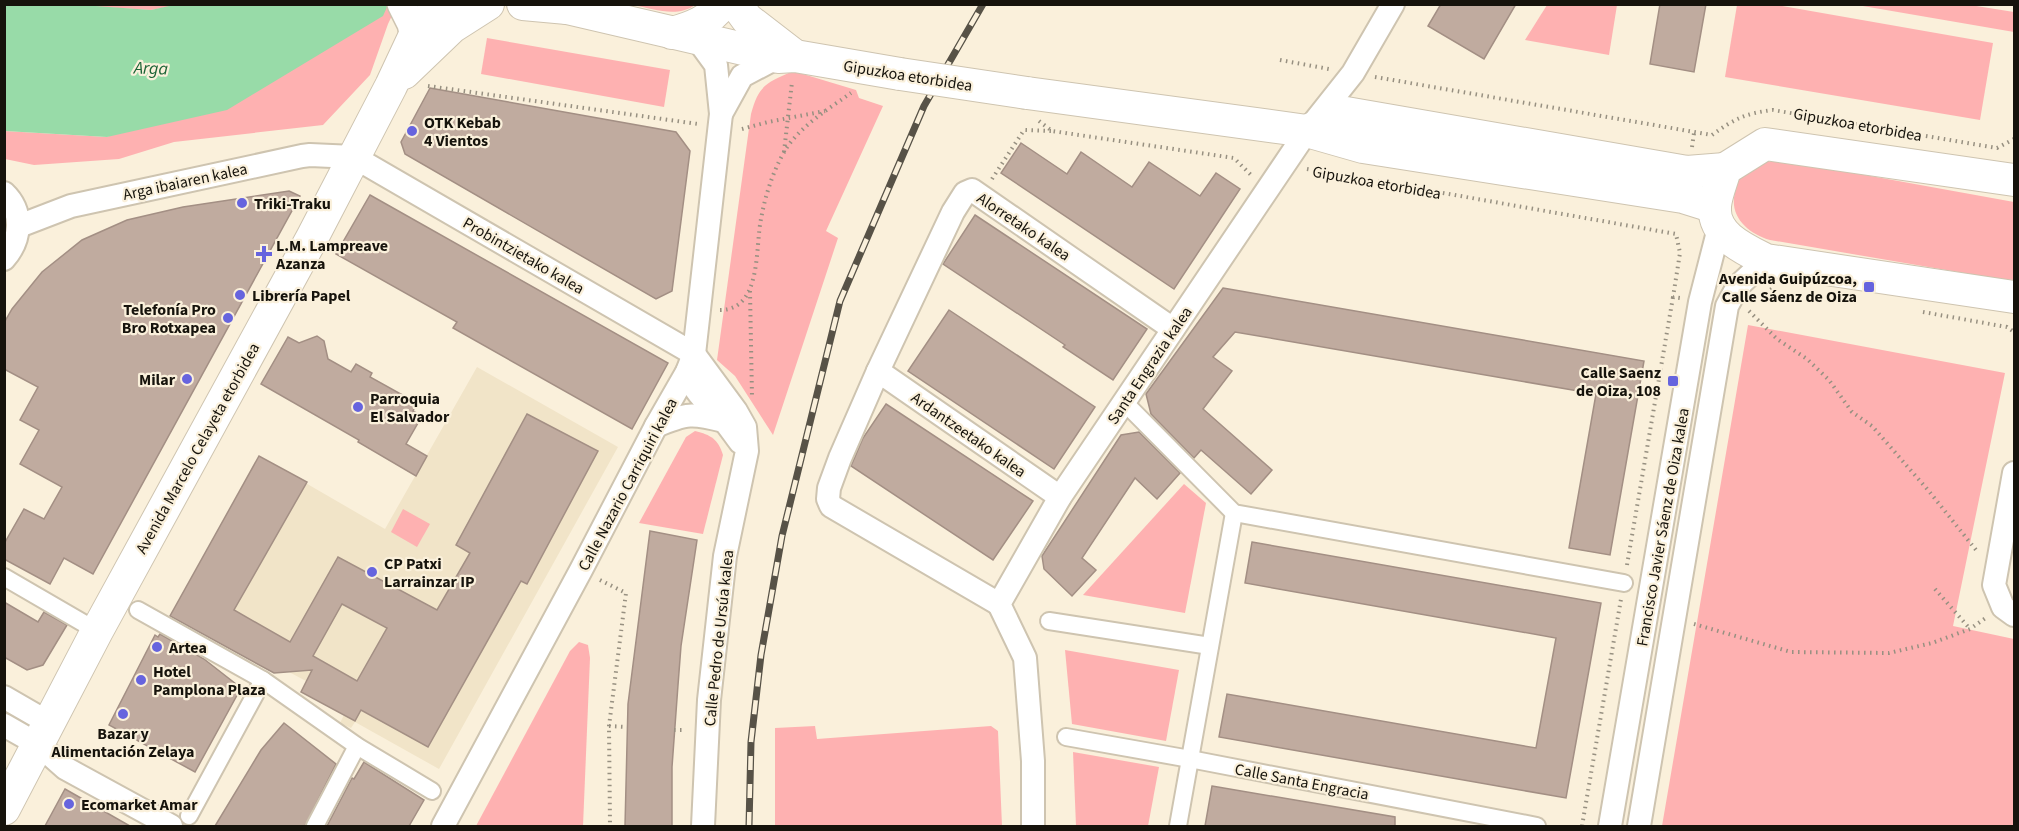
<svg xmlns="http://www.w3.org/2000/svg" width="2019" height="831" font-family="'Source Sans 3',sans-serif">
  <style>
    .built { fill: #f1e4c8 }
    .green { fill: #feb1b1 }
    .water { fill: #98dba8 }
    .building { fill: #c0ab9f; stroke: #a38f84; stroke-width: 1.5; fill-rule: evenodd }
    .lines { fill: none; stroke-linecap: round; stroke-linejoin: round }
    .pedestrian-casing { stroke: #cec4b0; stroke-width: 20 }
    .minor-casing { stroke: #cec4b0; stroke-width: 26 }
    .tertiary-casing { stroke: #cec4b0; stroke-width: 30 }
    .secondary-casing { stroke: #cec4b0; stroke-width: 34 }
    .path { stroke: #979081; stroke-width: 4; stroke-dasharray: 1.5 4.5; stroke-linecap: butt }
    .pedestrian { stroke: #fff; stroke-width: 16 }
    .minor { stroke: #fff; stroke-width: 22 }
    .tertiary { stroke: #fff; stroke-width: 27 }
    .secondary { stroke: #fff; stroke-width: 32 }
    .rail-casing { stroke: #575247; stroke-width: 7 }
    .rail { stroke: #faf0db; stroke-width: 4.5; stroke-dasharray: 14; stroke-linecap: butt }
    .secondary-bridge-casing { stroke: #cec4b0; stroke-width: 34; stroke-linecap: butt }
    .secondary-bridge { stroke: #fff; stroke-width: 32 }
    .poi-dot { fill: #6664de; stroke: #faf0db; stroke-width: 2 }
    .labels { text-anchor: middle; stroke-width: 4.5; stroke-linejoin: round; paint-order: stroke }
    .street-label { font-size: 16px; fill: #16130c; stroke: #faf0db }
    .poi-label { font-size: 16px; font-weight: bold; fill: #16130c; stroke: #faf0db; text-anchor: start }
    .water-label { font-size: 18px; font-style: italic; fill: #1b6335; stroke: #faf0db }
  </style>
  <rect width="100%" height="100%" fill="#faf0db"/>
  <polygon class="built" points="477,367 618,447 439,769 355,722 351,728 340,723 344,715 301,692 306,681 289,672 274,673 171,615 259,456 385,529"/>
  <g class="green">
    <polygon points="68,5 178,5 151,10"/>
    <polygon points="388,5 397,5 388,24 370,75 323,125 174,142 119,159 34,165 5,159 4,131 107,137"/>
    <path d="M633 5 695 4V5C677 18 654 9 633 5Z"/>
    <polygon points="1547,5 1617,5 1609,55 1525,40"/>
    <polygon points="1737,5 1776,5 1993,43 1980,120 1725,77"/>
    <polygon points="1970,5 2014,12 2014,32 1857,5"/>
    <polygon points="487,38 670,70 664,107 481,74"/>
    <path d="M793 71 856 90 859 98 883 106 826 231 838 238 773 435 735 376 717 360 751 114C759 84 767 83 793 71Z"/>
    <path d="M1788 161 2014 202V280L1993 278 1770 240C1747 233 1727 215 1736 189 1737 184 1740 176 1744 172 1755 161 1773 161 1788 161Z"/>
    <polygon points="1748,325 2005,373 1953,626 2014,639 2014,826 1662,826"/>
    <path d="M695 431C711 435 718 439 723 455L703 534 639 523 686 437Z"/>
    <polygon points="1184,484 1206,503 1185,613 1083,595"/>
    <polygon points="403,509 430,524 417,547 391,532"/>
    <polygon points="579,642 588,645 590,658 583,826 476,826 570,651"/>
    <polygon points="1065,650 1179,670 1166,741 1072,724"/>
    <polygon points="815,726 817,739 991,726 998,731 1002,826 775,826 775,728"/>
    <polygon points="1073,752 1159,767 1148,826 1076,826"/>
  </g>
  <polygon class="water" points="68,4 151,10 178,4 388,5 383,16 227,110 107,137 5,131 4,5"/>
  <g class="building">
    <polygon points="1441,4 1516,4 1484,59 1428,26"/>
    <polygon points="1660,4 1706,4 1694,72 1650,64"/>
    <polygon points="430,88 676,132 690,151 672,291 656,299 405,154 401,142"/>
    <polygon points="1021,143 1067,174 1081,152 1132,187 1149,162 1200,196 1216,173 1240,189 1174,289 1001,173"/>
    <polygon points="289,191 300,196 93,574 64,558 50,584 4,559 4,544 24,509 44,519 62,487 20,464 39,430 20,420 38,387 4,369 4,323 12,309 42,272 82,240 127,220 183,207"/>
    <polygon points="370,195 668,363 632,429 453,328 457,322 336,254"/>
    <polygon points="975,215 1147,329 1113,380 1063,347 1065,345 943,264"/>
    <polygon points="1223,288 1644,361 1610,555 1569,548 1596,394 1235,332 1213,357 1232,371 1203,409 1272,470 1251,494 1201,450 1194,458 1151,414 1146,394"/>
    <polygon points="949,310 1095,407 1054,469 908,371"/>
    <polygon points="317,336 324,341 328,359 351,372 356,364 372,373 370,377 417,403 413,411 422,416 406,444 427,456 416,476 358,442 359,440 261,384 288,337 299,343"/>
    <polygon points="886,404 1033,501 993,560 851,466 863,438"/>
    <path d="M527 414 598 451 527 584 521 581 428 747 361 710 355 721 301 692 312 670 274 673 170 616 259 456 307 482 234 610 290 642 338 557 437 610 470 553 456 545ZM342 604 387 628 357 681 313 656Z"/>
    <polygon points="1139,432 1180,473 1157,499 1135,478 1082,558 1096,570 1072,596 1044,569 1042,556 1121,435"/>
    <polygon points="650,531 697,540 681,646 678,685 672,767 672,826 625,826 628,704"/>
    <polygon points="1252,542 1601,603 1566,798 1219,737 1227,694 1536,748 1556,638 1245,583"/>
    <polygon points="4,602 38,622 44,612 67,625 43,665 27,670 4,657"/>
    <polygon points="160,634 204,659 241,688 195,772 109,725 155,635 158,637"/>
    <polygon points="284,723 336,764 305,826 215,826 261,750"/>
    <polygon points="364,762 424,800 409,826 327,826 352,778 354,779"/>
    <polygon points="1212,786 1395,817 1395,826 1205,826"/>
    <polygon points="65,789 130,826 45,826"/>
  </g>
  <g class="lines">
    <defs>
      <g id="pedestrian">
        <polyline points="1125,403 1234,513 1624,583"/>
        <polyline points="4,577 97,631"/>
        <polyline points="138,610 263,680 357,746 432,791"/>
        <polyline points="1049,621 1210,646"/>
        <polyline points="1066,737 1190,759 1537,826"/>
        <polyline points="189,816 263,680"/>
        <polyline points="315,826 357,746"/>
        <polyline points="1178,826 1234,513"/>
      </g>
      <g id="minor">
        <polyline points="721,114 742,76 778,57"/>
        <path d="M4 193C24 212 21 240 4 259"/>
        <polyline points="19,226 71,206 302,156 310,155 354,157 694,354 736,411 745,427 747,451 725,556 709,700 703,826"/>
        <polyline points="878,371 1060,497"/>
        <path d="M687 372C693 391 708 404 722 418 728 425 734 434 740 442"/>
        <path d="M656 426C687 413 692 413 724 421"/>
        <polyline points="2014,473 1994,585 2003,607 2014,615"/>
        <polyline points="999,604 831,506 828,499 829,488 840,458 878,371 953,212 965,193 972,190 1173,329"/>
        <polyline points="4,697 49,723"/>
        <polyline points="4,725 39,745 65,768 171,826"/>
        <polyline points="443,826 581,570 656,426 687,372 694,354 721,114 716,65 697,39"/>
        <polyline points="1033,826 1033,761 1025,658 999,604 1060,497 1307,131 1353,73 1393,4"/>
        <polyline points="1610,826 1700,302 1719,228"/>
        <polyline points="1639,826 1727,306 1738,286 1766,260"/>
      </g>
      <polyline id="tertiary" points="401,4 411,24 414,37"/>
      <g id="secondary">
        <polyline points="523,4 567,8"/>
        <polyline points="562,4 567,8 778,57 795,56 900,74"/>
        <polyline points="736,4 747,19 795,56"/>
        <path d="M672 33C691 28 710 21 722 4"/>
        <polyline points="404,73 452,27 488,4"/>
        <polyline points="1027,93 1307,131 1363,147 1683,197 1715,207"/>
        <polyline points="1307,131 1346,113 1687,172 1725,169"/>
        <path d="M2014 180 1765 144 1725 169C1722 181 1716 194 1715 206 1712 235 1744 249 1766 260L2014 297"/>
        <polyline points="4,809 97,631 312,238 391,86 414,37 419,28 441,4"/>
      </g>
    </defs>
    <use href="#pedestrian" class="pedestrian-casing"/>
    <use href="#minor" class="minor-casing"/>
    <use href="#tertiary" class="tertiary-casing"/>
    <use href="#secondary" class="secondary-casing"/>
    <g class="path">
      <polyline points="1280,60 1329,69"/>
      <path d="M1375 77 1712 135C1734 119 1746 113 1773 110L1997 148 2014 139"/>
      <polyline points="428,86 698,124"/>
      <polyline points="1039,121 1052,131 1234,158 1252,176"/>
      <polyline points="742,129 768,122 825,111"/>
      <polyline points="1692,147 1694,133"/>
      <polyline points="784,152 792,82"/>
      <polyline points="1307,169 1676,234 1680,253 1673,297 1680,298"/>
      <polyline points="992,179 1024,130 1051,131"/>
      <polyline points="750,291 752,397"/>
      <polyline points="1761,297 1774,287"/>
      <path d="M720 310C762 310 755 248 761 219 765 197 772 174 783 154 797 128 827 110 851 93"/>
      <polyline points="1749,311 1777,339 1807,359 1829,380 1852,412 1872,426 1928,490 1976,550"/>
      <polyline points="1923,312 2007,327 2014,332"/>
      <polyline points="1627,565 1673,297"/>
      <polyline points="600,580 626,593 609,726 610,826"/>
      <polyline points="1935,589 1970,629"/>
      <polyline points="1694,624 1791,652 1889,653 1932,643 1970,629 1987,617"/>
      <polyline points="609,726 627,727"/>
      <polyline points="674,730 685,730"/>
      <polyline points="1582,826 1621,599"/>
    </g>
    <use href="#pedestrian" class="pedestrian"/>
    <use href="#minor" class="minor"/>
    <use href="#tertiary" class="tertiary"/>
    <use href="#secondary" class="secondary"/>
    <defs>
      <polyline id="rail" points="749,826 751,742 761,655 782,536 840,301 924,106 983,4"/>
    </defs>
    <use href="#rail" class="rail-casing"/>
    <use href="#rail" class="rail"/>
    <defs>
      <polyline id="secondary-bridge" points="900,74 1027,93"/>
    </defs>
    <use href="#secondary-bridge" class="secondary-bridge-casing"/>
    <use href="#secondary-bridge" class="secondary-bridge"/>
  </g>
  <g class="poi-dot">
    <circle cx="412" cy="131" r="6"/>
    <circle cx="242" cy="203" r="6"/>
    <path d="M261 245h6v6h6v6h-6v6h-6v-6h-6v-6h6z"/>
    <rect x="1863" y="281" width="12" height="12" rx="3"/>
    <circle cx="240" cy="295" r="6"/>
    <circle cx="228" cy="318" r="6"/>
    <circle cx="187" cy="379" r="6"/>
    <rect x="1667" y="375" width="12" height="12" rx="3"/>
    <circle cx="358" cy="407" r="6"/>
    <circle cx="372" cy="572" r="6"/>
    <circle cx="157" cy="647" r="6"/>
    <circle cx="141" cy="680" r="6"/>
    <circle cx="123" cy="714" r="6"/>
    <circle cx="69" cy="804" r="6"/>
  </g>
  <g class="labels">
    <g class="street-label">
      <text transform="translate(908 75) rotate(9)" y="6">Gipuzkoa etorbidea</text>
      <text transform="translate(1858 124) rotate(10)" y="6">Gipuzkoa etorbidea</text>
      <text transform="translate(185 181) rotate(-12)" y="6">Arga ibaiaren kalea</text>
      <text transform="translate(1377 182) rotate(10)" y="6">Gipuzkoa etorbidea</text>
      <text transform="translate(1024 226) rotate(34)" y="6">Alorretako kalea</text>
      <text transform="translate(524 255) rotate(30)" y="6">Probintzietako kalea</text>
      <text transform="translate(1149 365) rotate(-56)" y="6">Santa Engrazia kalea</text>
      <text transform="translate(969 434) rotate(35)" y="6">Ardantzeetako kalea</text>
      <text transform="translate(197 448) rotate(-61)" y="6">Avenida Marcelo Celayeta etorbidea</text>
      <text transform="translate(627 484) rotate(-62)" y="6">Calle Nazario Carriquiri kalea</text>
      <text transform="translate(1662 527) rotate(-80)" y="6">Francisco Javier Sáenz de Oiza kalea</text>
      <text transform="translate(718 638) rotate(-84)" y="6">Calle Pedro de Ursúa kalea</text>
      <text transform="translate(1302 781) rotate(11)" y="6">Calle Santa Engracia</text>
    </g>
    <g class="poi-label">
      <text x="424" y="128">OTK Kebab<tspan x="424" dy="18">4 Vientos</tspan></text>
      <text x="254" y="209">Triki-Traku</text>
      <text x="276" y="251">L.M. Lampreave<tspan x="276" dy="18">Azanza</tspan></text>
      <text x="1857" y="284" text-anchor="end">Avenida Guipúzcoa,<tspan x="1857" dy="18">Calle Sáenz de Oiza</tspan></text>
      <text x="252" y="301">Librería Papel</text>
      <text x="216" y="315" text-anchor="end">Telefonía Pro<tspan x="216" dy="18">Bro Rotxapea</tspan></text>
      <text x="1661" y="378" text-anchor="end">Calle Saenz<tspan x="1661" dy="18">de Oiza, 108</tspan></text>
      <text x="175" y="385" text-anchor="end">Milar</text>
      <text x="370" y="404">Parroquia<tspan x="370" dy="18">El Salvador</tspan></text>
      <text x="384" y="569">CP Patxi<tspan x="384" dy="18">Larrainzar IP</tspan></text>
      <text x="169" y="653">Artea</text>
      <text x="153" y="677">Hotel<tspan x="153" dy="18">Pamplona Plaza</tspan></text>
      <text x="123" y="739" text-anchor="middle">Bazar y<tspan x="123" dy="18">Alimentación Zelaya</tspan></text>
      <text x="81" y="810">Ecomarket Amar</text>
    </g>
    <g class="water-label">
      <text transform="translate(151 68) rotate(2)" y="6">Arga</text>
    </g>
  </g>
  <rect width="2019" height="831" fill="none" stroke="#16130c" stroke-width="12"/>
</svg>
